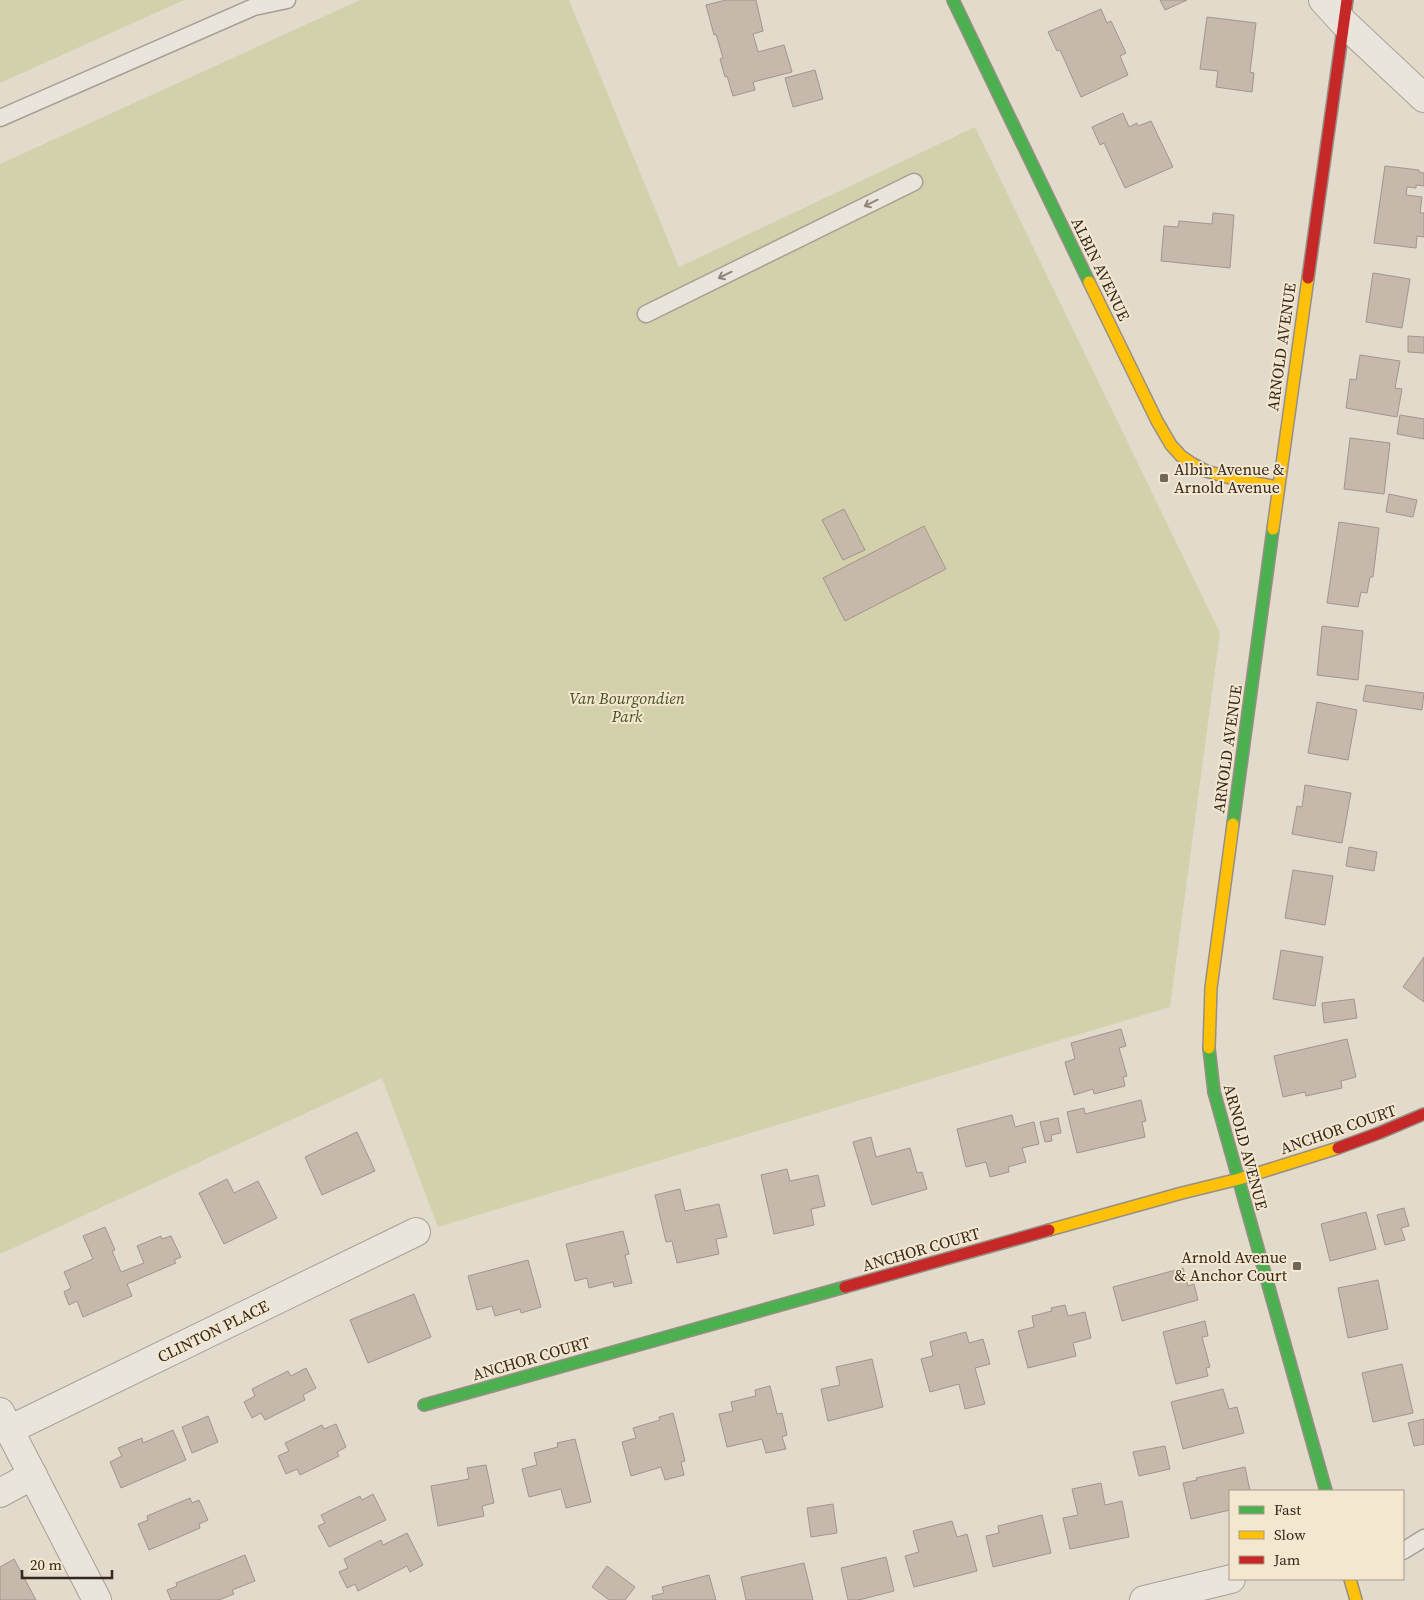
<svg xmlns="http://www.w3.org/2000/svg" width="1424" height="1600" font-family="'Source Serif 4',serif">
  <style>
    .green { fill: #d3d1ac }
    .building { fill: #c6b8ab; stroke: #a2958a }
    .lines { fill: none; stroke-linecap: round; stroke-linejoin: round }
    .lane-casing { stroke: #a79f94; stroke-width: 19 }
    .street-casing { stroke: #a79f94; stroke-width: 30 }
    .fast-casing { stroke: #978f84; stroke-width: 14 }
    .slow-casing { stroke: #978f84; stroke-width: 14 }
    .jam-casing { stroke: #978f84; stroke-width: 14 }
    .lane { stroke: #eae5dc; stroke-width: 16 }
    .street { stroke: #eae5dc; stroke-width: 28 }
    .fast { stroke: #4caf50; stroke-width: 11 }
    .slow { stroke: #ffc107; stroke-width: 11 }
    .jam { stroke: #c62828; stroke-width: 11 }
    .oneway { stroke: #90867c }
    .poi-dot { fill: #72665a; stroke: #f4e7cf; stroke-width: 2 }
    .labels { text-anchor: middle; stroke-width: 4; stroke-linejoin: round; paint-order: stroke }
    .street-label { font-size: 16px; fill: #35271d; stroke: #f4e7cf }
    .poi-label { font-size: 16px; fill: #35271d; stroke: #f4e7cf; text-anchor: start }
    .park-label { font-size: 16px; font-style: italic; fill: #485124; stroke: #f4e7cf }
  </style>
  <rect width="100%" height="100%" fill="#e2daca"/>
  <g class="green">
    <polygon points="0,0 184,0 0,83"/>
    <polygon points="360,0 569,0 679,267 975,127 1220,633 1170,1007 438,1227 382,1078 0,1254 0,164"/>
  </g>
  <g class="building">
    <polygon points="726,0 756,0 763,31 753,34 758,52 784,45 792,72 753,82 755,90 733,96 727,76 725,77 720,59 723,58 716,34 714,35 706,5"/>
    <polygon points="1160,0 1187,0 1165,10"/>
    <polygon points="1101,9 1107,23 1111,21 1126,53 1120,56 1128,75 1081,97 1060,50 1057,51 1048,32"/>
    <polygon points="1207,17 1256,23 1250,72 1254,73 1252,92 1216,87 1218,71 1200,69"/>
    <polygon points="815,70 823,99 793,107 785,78"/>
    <polygon points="1123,113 1129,127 1137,123 1138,126 1151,121 1173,167 1125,188 1104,143 1100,145 1092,127"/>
    <polygon points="1385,166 1419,170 1419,172 1424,173 1424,186 1416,185 1416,188 1407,187 1406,195 1422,197 1420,213 1424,213 1424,237 1417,236 1416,248 1374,243"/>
    <polygon points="1213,213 1234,215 1230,268 1161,261 1164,226 1178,227 1179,221 1212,224"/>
    <polygon points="1373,273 1410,279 1402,328 1366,322"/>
    <polygon points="1408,336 1424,337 1424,353 1408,352"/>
    <polygon points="1360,355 1400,361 1395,388 1402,389 1397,417 1346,408 1350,379 1356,380"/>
    <polygon points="1400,415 1424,419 1424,439 1397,434"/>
    <polygon points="1350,438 1390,443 1384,494 1344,489"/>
    <polygon points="1389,494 1417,500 1413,517 1386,512"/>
    <polygon points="844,509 865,550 843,560 822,520"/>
    <polygon points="1339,522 1379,528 1373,577 1370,577 1367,593 1361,592 1358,607 1327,603"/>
    <polygon points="924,526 946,569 845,621 823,578"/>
    <polygon points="1322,626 1363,631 1358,680 1317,675"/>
    <polygon points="1366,685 1424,693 1422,710 1363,701"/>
    <polygon points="1317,702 1357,710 1348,760 1308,753"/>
    <polygon points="1305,785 1351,793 1342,843 1292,834 1297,806 1302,807"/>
    <polygon points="1349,847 1377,852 1374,871 1346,866"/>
    <polygon points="1293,870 1333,876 1325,925 1285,918"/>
    <polygon points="1281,950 1323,957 1315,1006 1273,999"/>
    <polygon points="1424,957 1424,1002 1403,987"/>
    <polygon points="1354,999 1357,1018 1324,1023 1322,1003"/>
    <polygon points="1121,1029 1126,1046 1119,1048 1127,1076 1123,1077 1125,1086 1094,1094 1093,1089 1074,1095 1065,1062 1075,1059 1071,1043"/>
    <polygon points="1347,1039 1356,1077 1341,1081 1342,1088 1306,1096 1305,1092 1283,1097 1274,1056"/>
    <polygon points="1141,1100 1146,1121 1142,1122 1145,1137 1077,1153 1067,1112 1084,1108 1085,1114"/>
    <polygon points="1012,1115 1015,1127 1034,1122 1039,1144 1022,1148 1026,1162 1008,1167 1009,1172 990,1177 986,1162 966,1167 957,1129"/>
    <polygon points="1058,1118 1061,1133 1051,1135 1052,1141 1045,1142 1040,1122"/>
    <polygon points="357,1132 375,1171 322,1195 305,1157"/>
    <polygon points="871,1137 876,1157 910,1148 917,1173 922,1172 927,1189 872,1205 853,1142"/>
    <polygon points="787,1169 790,1181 818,1175 825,1206 811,1209 814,1225 774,1234 761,1175"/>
    <polygon points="227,1179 234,1193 258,1181 277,1218 224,1244 199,1193"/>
    <polygon points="680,1189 685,1211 719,1204 727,1237 716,1239 719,1254 677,1263 672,1241 666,1242 655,1195"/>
    <polygon points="1404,1208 1409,1226 1401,1228 1405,1240 1385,1245 1377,1215"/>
    <polygon points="1366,1212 1376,1249 1330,1261 1321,1224"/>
    <polygon points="105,1227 115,1250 112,1251 121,1272 144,1263 137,1246 161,1236 162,1239 171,1236 181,1257 174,1260 176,1263 127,1284 132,1296 83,1317 77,1301 69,1305 64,1292 71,1288 64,1272 93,1259 83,1236"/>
    <polygon points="623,1231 629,1254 625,1255 632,1283 614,1287 613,1282 589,1288 587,1278 575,1281 566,1244"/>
    <polygon points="528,1260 541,1307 521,1313 520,1309 495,1316 492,1306 477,1310 468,1276"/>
    <polygon points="1183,1268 1188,1286 1194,1284 1198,1300 1122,1321 1113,1287"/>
    <polygon points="1378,1280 1388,1329 1348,1338 1338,1288"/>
    <polygon points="414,1294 431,1337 368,1363 350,1320"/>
    <polygon points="1065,1305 1068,1316 1085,1312 1091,1338 1073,1343 1076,1356 1028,1368 1018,1331 1034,1327 1032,1316 1052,1311 1051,1308"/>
    <polygon points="1205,1321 1208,1336 1202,1337 1210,1367 1206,1368 1208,1376 1176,1384 1163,1332"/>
    <polygon points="966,1332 969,1343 983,1339 990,1364 975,1368 985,1404 965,1409 959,1384 930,1392 921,1359 933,1356 930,1342"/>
    <polygon points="872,1359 883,1407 828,1421 821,1389 840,1385 836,1367"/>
    <polygon points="1402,1364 1413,1413 1373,1422 1362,1373"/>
    <polygon points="306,1368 316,1388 303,1395 305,1400 265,1420 261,1413 252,1418 244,1402 255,1396 252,1389 288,1371 291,1376"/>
    <polygon points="770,1386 777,1414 782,1413 787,1435 782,1437 786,1449 766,1453 762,1439 727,1447 719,1414 733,1411 731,1402 756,1396 755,1390"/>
    <polygon points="1223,1389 1229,1409 1237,1407 1244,1433 1183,1449 1171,1402"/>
    <polygon points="673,1413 685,1461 681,1462 684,1475 665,1480 661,1467 631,1476 622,1442 636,1438 633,1428 660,1420 659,1417"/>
    <polygon points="208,1416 218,1442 192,1453 182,1427"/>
    <polygon points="1424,1419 1424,1444 1414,1446 1408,1423"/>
    <polygon points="336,1424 346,1447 337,1452 339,1456 300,1475 297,1469 286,1474 278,1456 289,1451 285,1443 322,1425 324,1429"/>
    <polygon points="173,1430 186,1460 121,1488 110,1462 122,1456 118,1448 142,1438 143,1443"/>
    <polygon points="575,1439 591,1502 566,1508 561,1489 529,1497 522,1469 537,1465 534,1453 558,1447 557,1443"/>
    <polygon points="1165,1446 1170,1469 1139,1476 1133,1452"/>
    <polygon points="486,1465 494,1503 482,1506 484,1516 438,1526 431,1486 469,1479 467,1468"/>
    <polygon points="1245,1467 1250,1491 1230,1491 1230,1510 1191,1519 1183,1483 1197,1480 1196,1478"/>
    <polygon points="1101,1483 1105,1505 1122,1501 1129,1537 1070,1549 1063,1518 1078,1515 1072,1489"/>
    <polygon points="373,1494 386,1520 329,1547 318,1526 325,1523 321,1515 360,1496 362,1500"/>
    <polygon points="190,1498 192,1503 199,1500 208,1520 199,1524 200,1528 149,1550 138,1524 148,1520 147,1516"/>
    <polygon points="833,1504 837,1533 811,1537 807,1508"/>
    <polygon points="1042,1515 1051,1553 993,1567 986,1536 999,1533 998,1526"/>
    <polygon points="952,1521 957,1537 967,1534 977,1571 914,1587 905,1556 919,1552 913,1531"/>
    <polygon points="407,1533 423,1565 410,1572 407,1566 358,1591 355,1584 347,1588 339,1572 348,1568 344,1559 381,1540 383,1545"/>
    <polygon points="245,1555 255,1581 232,1590 234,1594 219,1600 171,1600 167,1590 177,1586 176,1583"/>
    <polygon points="886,1557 894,1591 859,1600 848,1600 841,1568"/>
    <polygon points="14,1559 36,1600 0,1600 0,1567"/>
    <polygon points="804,1563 813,1600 746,1600 741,1577"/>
    <polygon points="607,1566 635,1587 625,1600 609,1600 592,1587"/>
    <polygon points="709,1575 716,1600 653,1600 652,1596 664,1593 662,1587"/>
  </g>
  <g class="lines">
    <defs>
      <g id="lane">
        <polyline points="0,118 254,7 287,0"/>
        <polyline points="646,314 914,182"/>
        <polyline points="1403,1551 1424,1538"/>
      </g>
      <g id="street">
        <polyline points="1323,0 1344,23 1424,98"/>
        <polyline points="0,1412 97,1600"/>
        <polyline points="9,1430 416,1232"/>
        <polyline points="0,1493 33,1475"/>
        <polyline points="1144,1600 1231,1579"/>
      </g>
      <g id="fast">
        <polyline points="953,0 1089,282"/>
        <polyline points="1233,824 1273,529"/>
        <polyline points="1209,1048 1214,1092 1326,1491"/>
        <polyline points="424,1405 845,1287"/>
      </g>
      <g id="slow">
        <polyline points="1089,282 1157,421 1171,445 1181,456 1193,464 1206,471 1234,479 1278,487"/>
        <polyline points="1273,529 1308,278"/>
        <polyline points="1209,1048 1211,988 1233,824"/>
        <polyline points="1049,1230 1182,1193 1239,1179 1338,1148"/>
        <polyline points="1350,1579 1356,1600"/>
      </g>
      <g id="jam">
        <polyline points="1308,278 1347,0"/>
        <polyline points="1338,1148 1379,1133 1424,1114"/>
        <polyline points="845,1287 1049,1230"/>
      </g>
    </defs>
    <use href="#lane" class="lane-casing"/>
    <use href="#street" class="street-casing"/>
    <use href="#fast" class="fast-casing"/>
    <use href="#slow" class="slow-casing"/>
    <use href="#jam" class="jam-casing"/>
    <use href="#lane" class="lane"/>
    <use href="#street" class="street"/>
    <use href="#fast" class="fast"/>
    <use href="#slow" class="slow"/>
    <use href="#jam" class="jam"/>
  </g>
  <defs><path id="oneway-shaft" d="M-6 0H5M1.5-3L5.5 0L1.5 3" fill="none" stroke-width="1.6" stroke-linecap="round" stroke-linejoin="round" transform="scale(1.25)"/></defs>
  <g class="oneway">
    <use href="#oneway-shaft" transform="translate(871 203) rotate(154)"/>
    <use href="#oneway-shaft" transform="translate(725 275) rotate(154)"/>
  </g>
  <g class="poi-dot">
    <rect x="1159" y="473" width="10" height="10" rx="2.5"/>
    <rect x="1292" y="1261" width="10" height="10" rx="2.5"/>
  </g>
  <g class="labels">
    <g class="street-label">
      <text transform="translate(1101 269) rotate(64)" y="6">ALBIN AVENUE</text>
      <text transform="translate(1281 347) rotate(-82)" y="6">ARNOLD AVENUE</text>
      <text transform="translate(1227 749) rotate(-82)" y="6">ARNOLD AVENUE</text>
      <text transform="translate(1338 1129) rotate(-19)" y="6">ANCHOR COURT</text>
      <text transform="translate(1246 1147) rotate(75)" y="6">ARNOLD AVENUE</text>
      <text transform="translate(921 1249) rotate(-16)" y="6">ANCHOR COURT</text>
      <text transform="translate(213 1331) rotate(-26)" y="6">CLINTON PLACE</text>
      <text transform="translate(531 1358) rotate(-16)" y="6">ANCHOR COURT</text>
    </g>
    <g class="poi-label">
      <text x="1174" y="475">Albin Avenue &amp;<tspan x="1174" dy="18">Arnold Avenue</tspan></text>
      <text x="1287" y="1263" text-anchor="end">Arnold Avenue<tspan x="1287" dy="18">&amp; Anchor Court</tspan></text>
    </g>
    <g class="park-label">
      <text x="627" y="704">Van Bourgondien<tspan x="627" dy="18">Park</tspan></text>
    </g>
  </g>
  <rect x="1229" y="1490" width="175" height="90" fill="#f4e7cf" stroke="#a89a88"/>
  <rect x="1239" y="1506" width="25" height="8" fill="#4caf50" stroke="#a89a88"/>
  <text x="1274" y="1515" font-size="15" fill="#35271d">Fast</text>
  <rect x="1239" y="1531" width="25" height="8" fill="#ffc107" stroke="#a89a88"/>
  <text x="1274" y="1540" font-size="15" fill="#35271d">Slow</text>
  <rect x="1239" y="1556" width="25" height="8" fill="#c62828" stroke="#a89a88"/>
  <text x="1274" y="1565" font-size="15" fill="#35271d">Jam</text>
  <path d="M22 1570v8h90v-8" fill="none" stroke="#35271d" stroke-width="2.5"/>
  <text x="30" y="1570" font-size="15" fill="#35271d" stroke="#f4e7cf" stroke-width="4" paint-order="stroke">20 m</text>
</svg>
